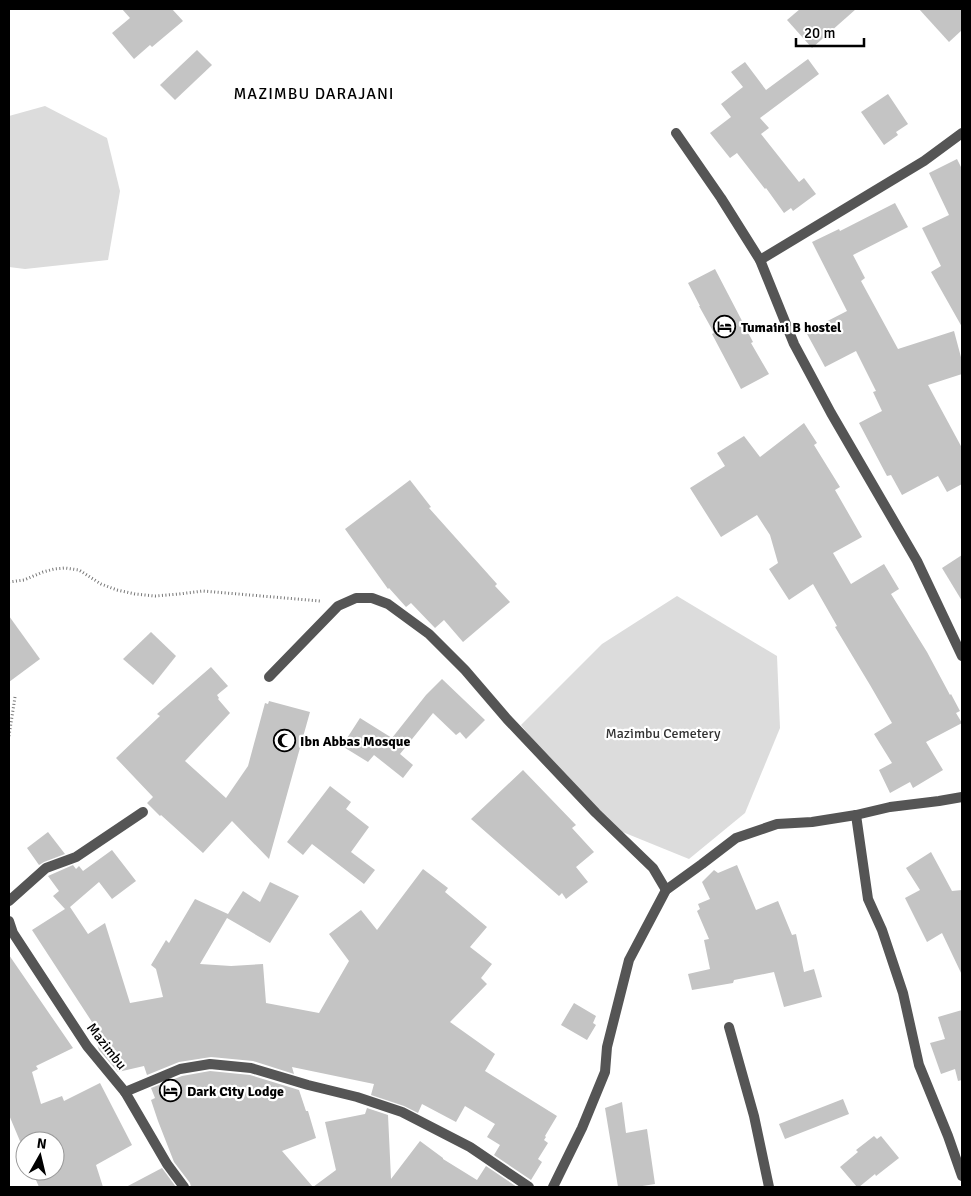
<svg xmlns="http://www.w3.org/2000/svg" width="971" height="1196" font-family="Signika,sans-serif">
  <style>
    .green { fill: #dcdcdc }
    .building { fill: #c4c4c4 }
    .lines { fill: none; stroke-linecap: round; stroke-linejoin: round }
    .path { stroke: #777; stroke-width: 3; stroke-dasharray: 1 2.5; stroke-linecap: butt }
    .street { stroke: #555; stroke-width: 10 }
    .labels { text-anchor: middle; stroke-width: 4.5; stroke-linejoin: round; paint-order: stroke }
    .poi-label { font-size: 14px; font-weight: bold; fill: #000; stroke: #fff; text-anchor: start }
    .park-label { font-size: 14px; fill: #333; stroke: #fff }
    .street-label { font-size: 14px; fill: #000; stroke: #fff }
    .quarter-label { font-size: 16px; letter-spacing: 1px; fill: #000; stroke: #fff }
  </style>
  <rect width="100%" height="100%" fill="#fff"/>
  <g class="green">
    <polygon points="45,106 107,138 120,191 108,260 25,269 9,267 9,116"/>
    <polygon points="677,596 777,656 780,728 745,813 689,859 598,822 521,725 602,644"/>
  </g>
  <g class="building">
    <polygon points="122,9 172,9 183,21 152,47 150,45 134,59 112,33 130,18"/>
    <polygon points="800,9 856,9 812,48 787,20"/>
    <polygon points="919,9 962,9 962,30 949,42"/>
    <polygon points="197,50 212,65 175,100 160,85"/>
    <polygon points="808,59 819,74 760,118 769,128 761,134 799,182 804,178 816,194 793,211 791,208 784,213 766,188 765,189 737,153 730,158 710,133 731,117 721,104 743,87 731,72 745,62 766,90"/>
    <polygon points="888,94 908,124 896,132 898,135 884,145 861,112"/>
    <polygon points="957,159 962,169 962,327 931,272 941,266 922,228 949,215 929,173"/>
    <polygon points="895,203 908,227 853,255 865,278 861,281 898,349 954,331 962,361 962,374 928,385 962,448 962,484 947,492 938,476 902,495 891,475 887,476 859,423 882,411 873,392 876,391 856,351 825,367 806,332 847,311 812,242 839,229 840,231"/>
    <polygon points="715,269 753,342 751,343 769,374 741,389 712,334 714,333 699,306 700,306 688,283"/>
    <polygon points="804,423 817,443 814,445 840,487 835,490 862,537 833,553 851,584 884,564 899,589 891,594 927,652 950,695 951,694 960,711 956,713 962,723 926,742 943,770 913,788 910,782 890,793 879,770 892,763 874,734 892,723 870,685 835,627 837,626 813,584 789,600 769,569 778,563 770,535 757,515 721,537 690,488 725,466 717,453 744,436 760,457"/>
    <polygon points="410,480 431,507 429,508 497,584 495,586 510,602 463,642 444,620 435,628 411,603 406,607 389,588 388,589 345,529"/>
    <polygon points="962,555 962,601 942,568"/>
    <polygon points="9,616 40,659 9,682"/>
    <polygon points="151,632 176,656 153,685 123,659"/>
    <polygon points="211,667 228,686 217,695 219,698 218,699 230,713 185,761 226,798 248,766 265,703 268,704 269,701 310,712 269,859 232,821 203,853 161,815 160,816 147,803 153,797 116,758 160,716 157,714"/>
    <polygon points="442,679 485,720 466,739 460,732 456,735 433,713 400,754 413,765 403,778 374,755 368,762 342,746 360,718 392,738 426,695"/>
    <polygon points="523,770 576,825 572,828 594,852 576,867 588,882 566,899 562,893 559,896 471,819"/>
    <polygon points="330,786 351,802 346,809 369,827 351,852 375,870 364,884 312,844 303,855 287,842"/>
    <polygon points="48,832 65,854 44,862 39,865 27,848"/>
    <polygon points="112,850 136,881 112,899 99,882 70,907 88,934 105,923 130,1003 163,997 156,969 151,965 166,940 169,943 195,899 228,914 243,891 260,902 270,882 299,896 270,943 227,918 200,964 231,966 263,964 266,1003 319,1013 349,961 329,934 361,910 377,930 423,869 448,888 445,892 487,927 470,947 492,964 481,978 487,984 450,1022 495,1054 485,1071 557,1116 545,1136 546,1137 544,1140 548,1143 538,1159 542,1162 531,1180 494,1155 500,1145 487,1137 495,1124 465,1106 456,1122 422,1104 418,1113 404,1106 371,1095 374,1084 292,1067 294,1074 253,1061 211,1057 179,1062 147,1075 144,1066 118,1072 99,1050 90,1024 92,1022 32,930 65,909 53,896 59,891 48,876 73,865 76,869 79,866 83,871"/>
    <polygon points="931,852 952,891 962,890 962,975 942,933 927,942 905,898 920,890 906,868"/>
    <polygon points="737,865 756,910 778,901 792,935 796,934 804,972 814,969 822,997 784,1007 774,972 734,980 733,983 692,990 688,974 710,969 704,940 709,939 697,911 700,909 698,904 710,899 702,882 714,870 718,873"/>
    <polygon points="9,955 73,1048 36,1066 38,1069 32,1072 41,1104 62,1096 64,1101 100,1083 132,1145 96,1165 103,1187 39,1187 32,1171 55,1171 55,1141 25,1141 25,1153 9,1115"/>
    <polygon points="574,1003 596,1016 593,1023 596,1025 587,1040 561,1025"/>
    <polygon points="962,1010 962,1080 958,1081 955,1069 941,1074 930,1043 945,1039 938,1017"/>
    <polygon points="210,1071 250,1075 299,1090 306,1111 308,1111 316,1138 282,1151 313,1187 336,1170 325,1122 365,1114 367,1108 388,1115 391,1179 420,1141 443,1158 443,1159 477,1180 486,1166 517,1187 191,1187 190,1183 174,1162 158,1121 151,1100 155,1098 151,1088 182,1076"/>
    <polygon points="843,1099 849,1114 785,1139 779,1124"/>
    <polygon points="622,1102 626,1133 647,1129 655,1184 636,1187 618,1187 605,1108"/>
    <polygon points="874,1136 877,1139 881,1136 899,1158 876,1176 875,1174 859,1187 857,1187 840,1167 858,1152 856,1150"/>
    <polygon points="162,1168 176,1187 126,1187"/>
  </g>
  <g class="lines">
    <g class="path">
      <polyline points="9,582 24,580 43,572 54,569 65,568 79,570 101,584 117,590 135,594 155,596 179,594 203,591 320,601"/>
      <polyline points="9,736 15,697"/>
    </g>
    <g class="street">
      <polyline points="676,133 721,198 760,260 794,344 831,413 917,561 962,656"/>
      <polyline points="760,260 924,161 962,133"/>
      <polyline points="269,677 338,606 356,598 372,598 388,604 429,634 465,670 507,719 596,813 653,868 666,890"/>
      <polyline points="856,815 868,899 882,930 903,993 919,1065 948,1136 962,1176"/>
      <polyline points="9,901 46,868 76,857 143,812"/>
      <polyline points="9,921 13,933 87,1046 125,1092 167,1164 184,1187"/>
      <polyline points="729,1027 754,1116 769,1187"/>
      <polyline points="125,1092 180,1069 210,1064 251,1068 308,1085 357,1097 402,1112 470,1147 529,1187"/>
      <polyline points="553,1187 582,1128 605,1072 607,1047 629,960 666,890 702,864 736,838 777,824 812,822 856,815 890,807 939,801 962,797"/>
    </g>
  </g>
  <defs>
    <symbol id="hotel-ring" viewBox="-11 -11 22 22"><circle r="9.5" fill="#fff" stroke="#000" stroke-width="1.5"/><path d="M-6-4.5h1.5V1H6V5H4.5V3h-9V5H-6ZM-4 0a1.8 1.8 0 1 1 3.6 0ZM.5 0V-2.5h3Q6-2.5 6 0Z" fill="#000"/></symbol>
    <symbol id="mosque-ring" viewBox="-11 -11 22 22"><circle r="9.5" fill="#fff" stroke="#000" stroke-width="1.5"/><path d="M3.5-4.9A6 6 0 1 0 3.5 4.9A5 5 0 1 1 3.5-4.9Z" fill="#000"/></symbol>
  </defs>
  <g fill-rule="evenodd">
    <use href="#hotel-ring" x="712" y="314" width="25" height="25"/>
    <use href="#mosque-ring" x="272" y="728" width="25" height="25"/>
    <use href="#hotel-ring" x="158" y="1078" width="25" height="25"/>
  </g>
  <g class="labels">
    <g class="poi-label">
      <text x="741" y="332">Tumaini B hostel</text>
      <text x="300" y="746">Ibn Abbas Mosque</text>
      <text x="187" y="1096">Dark City Lodge</text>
    </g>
    <g class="park-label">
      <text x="663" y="738">Mazimbu Cemetery</text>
    </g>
    <g class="street-label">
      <text transform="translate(107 1046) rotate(52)" y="5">Mazimbu</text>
    </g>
    <g class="quarter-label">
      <text x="314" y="99">MAZIMBU DARAJANI</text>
    </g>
  </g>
  <rect width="971" height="1196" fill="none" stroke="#000000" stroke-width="20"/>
  <g transform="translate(40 1156) rotate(8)"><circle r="24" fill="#ffffff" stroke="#999999"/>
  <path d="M0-4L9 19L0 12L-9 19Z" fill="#000000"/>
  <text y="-8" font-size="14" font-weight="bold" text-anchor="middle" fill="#000000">N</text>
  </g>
  <path d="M796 38v8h68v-8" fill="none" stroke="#000000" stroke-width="2.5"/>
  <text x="804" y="38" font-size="15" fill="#000000" stroke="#ffffff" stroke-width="4" paint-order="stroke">20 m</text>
</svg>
